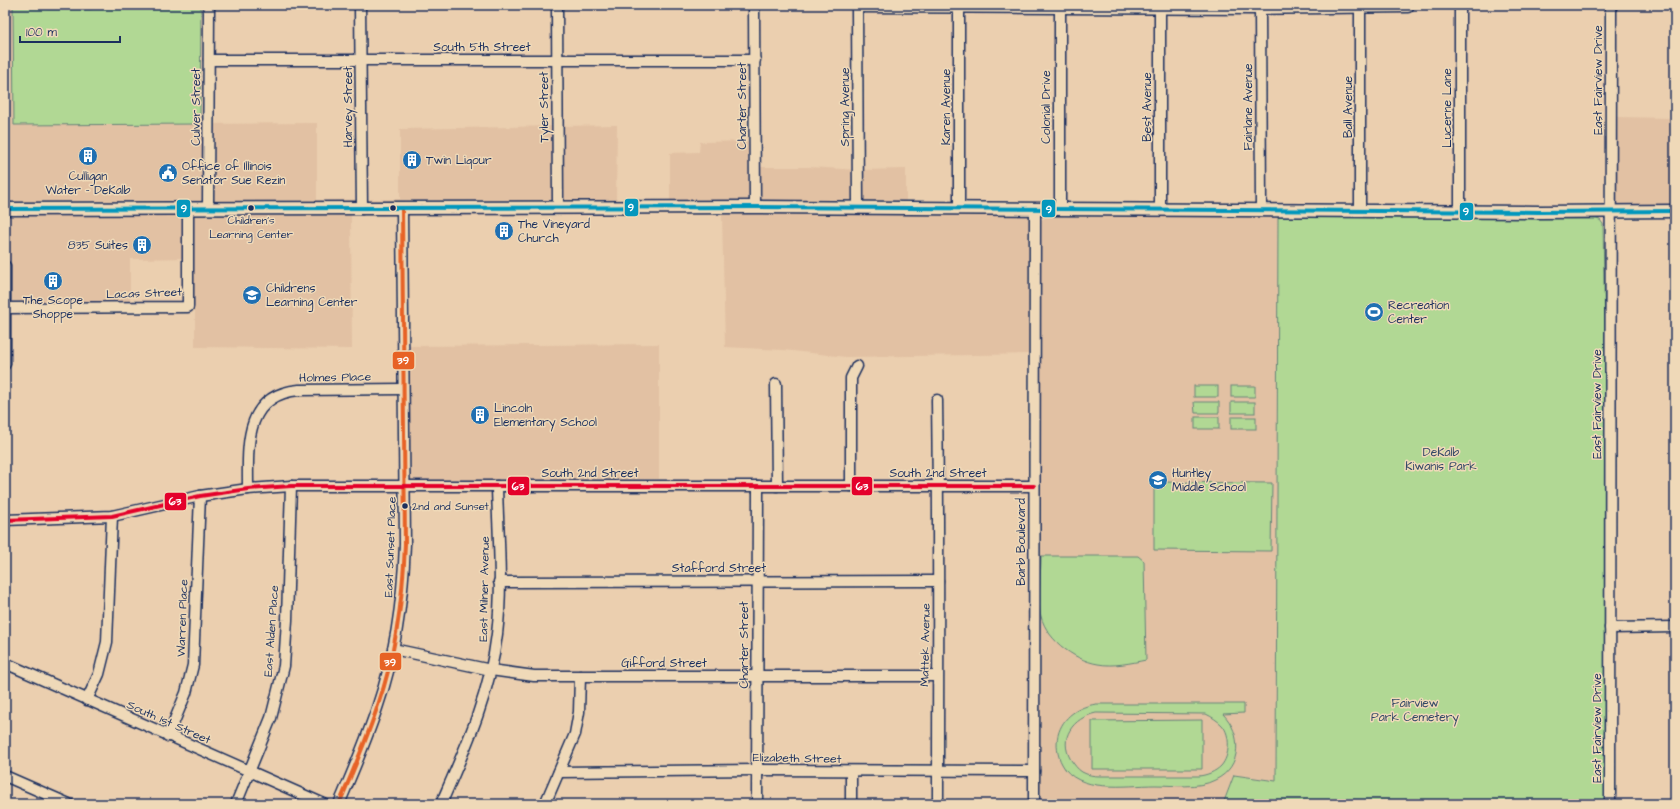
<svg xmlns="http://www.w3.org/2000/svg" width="1680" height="809" font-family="'Architects Daughter',sans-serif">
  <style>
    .built { fill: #e2c1a3 }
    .green { fill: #b1d894; stroke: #668479; fill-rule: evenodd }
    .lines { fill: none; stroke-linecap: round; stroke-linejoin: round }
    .minor-casing { stroke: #1b2f5e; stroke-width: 13 }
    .major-casing { stroke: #1b2f5e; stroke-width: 15 }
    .minor { stroke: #efd9b8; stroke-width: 10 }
    .major { stroke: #efd9b8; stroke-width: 12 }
    .bus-1-casing { stroke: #efd9b8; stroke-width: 7 }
    .bus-2-casing { stroke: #efd9b8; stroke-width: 7 }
    .bus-3-casing { stroke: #efd9b8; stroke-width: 7 }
    .bus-1 { stroke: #e76225; stroke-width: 4 }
    .bus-2 { stroke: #0497bd; stroke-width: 4 }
    .bus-3 { stroke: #e4002b; stroke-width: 4 }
    .bus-dot { fill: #1b2f5e; stroke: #efd9b8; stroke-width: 1.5 }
    .labels { text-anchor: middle; stroke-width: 3; stroke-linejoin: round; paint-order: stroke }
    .bus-label { font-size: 11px; fill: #1b2f5e; stroke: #efd9b8 }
    .street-label { font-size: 12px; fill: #1b2f5e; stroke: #efd9b8 }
    .poi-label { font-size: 12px; fill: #1b2f5e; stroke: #efd9b8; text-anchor: start }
    .park-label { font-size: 12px; fill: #324866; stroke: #efd9b8 }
    .line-badge { stroke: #efd9b8; stroke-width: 1.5 }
    .badge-label { font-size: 11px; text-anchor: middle; font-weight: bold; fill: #fff }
  </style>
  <rect width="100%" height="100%" fill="#ebcfaf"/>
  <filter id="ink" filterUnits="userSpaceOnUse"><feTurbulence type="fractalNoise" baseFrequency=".025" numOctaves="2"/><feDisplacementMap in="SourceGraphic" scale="8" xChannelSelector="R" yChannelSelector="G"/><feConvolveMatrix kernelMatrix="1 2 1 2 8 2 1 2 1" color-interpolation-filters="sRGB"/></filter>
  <g filter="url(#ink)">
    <g class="built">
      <polygon points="7,5 201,5 200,124 317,123 317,200 400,199 400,129 617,125 616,201 670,200 670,153 699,152 700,142 758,141 758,167 808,167 860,170 906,169 906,206 1029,207 1032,354 846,357 784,350 725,347 722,215 351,214 352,349 195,347 195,311 192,310 192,258 130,259 130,302 8,302"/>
      <polygon points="1613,117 1675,118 1675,208 1613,208"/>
      <polygon points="1048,216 1278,217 1276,781 1234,775 1223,804 1039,804 1040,221"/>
      <polygon points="659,344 659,479 408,481 406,346"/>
    </g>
    <g class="green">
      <polygon points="13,5 47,5 47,9 92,9 93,5 201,5 200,124 14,125"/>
      <polygon points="1278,217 1596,219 1600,220 1603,224 1605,340 1605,804 1223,804 1234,775 1276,781"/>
      <rect x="1194" y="386" width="24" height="11"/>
      <rect x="1231" y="386" width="24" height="11"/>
      <polygon points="1194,402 1219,402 1219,413 1195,413"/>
      <rect x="1231" y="402" width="24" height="11"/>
      <rect x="1195" y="417" width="24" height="12"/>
      <rect x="1231" y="417" width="25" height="12"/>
      <polygon points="1154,482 1272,483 1271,551 1154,550"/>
      <path d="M1041 556H1138L1144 561 1146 660C1131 663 1113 667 1098 664 1073 660 1043 637 1040 611 1038 593 1041 574 1041 556Z"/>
      <path d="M1096 704H1244V713L1223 714C1242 733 1243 767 1215 780 1198 789 1174 785 1155 785 1127 785 1077 794 1062 764 1057 755 1056 744 1058 735 1063 716 1078 707 1096 704ZM1096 713 1206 714C1212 717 1217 720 1222 725 1231 735 1230 756 1221 766 1215 772 1207 775 1199 776H1100C1094 776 1087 775 1082 772 1077 769 1074 764 1071 760 1058 738 1073 718 1096 713Z"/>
      <polygon points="1202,720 1202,769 1092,769 1092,721"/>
    </g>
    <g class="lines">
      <defs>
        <g id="minor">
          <polyline points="360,5 362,209"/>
          <polyline points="557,5 558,208"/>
          <polyline points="754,5 755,207"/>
          <polyline points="857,5 858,208"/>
          <polyline points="959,5 959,208"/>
          <polyline points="1060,5 1060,209"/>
          <polyline points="1160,5 1160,210"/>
          <polyline points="1260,5 1261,210"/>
          <polyline points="857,7 1253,9 1408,7"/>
          <polyline points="209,60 755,60"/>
          <polyline points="208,208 209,5"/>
          <polyline points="1360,210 1360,5"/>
          <polyline points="1460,211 1460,5"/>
          <polyline points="5,266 5,364"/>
          <polyline points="6,308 188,307 188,208"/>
          <polyline points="776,384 777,486"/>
          <path d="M937 400C939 535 938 669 938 804"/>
          <polyline points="851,486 851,378 857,366"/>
          <path d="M248 489C248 447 243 395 299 390L403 389"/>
          <polyline points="5,520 112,516 200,496 248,489 291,486 1034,486"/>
          <polyline points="499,582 938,581"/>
          <polyline points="1610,628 1675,627"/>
          <polyline points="393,649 491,670 534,676 937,676"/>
          <polyline points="5,663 324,804"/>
          <polyline points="87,700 99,674 107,642 112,516"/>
          <polyline points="168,736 186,693 193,665 200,496"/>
          <polyline points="559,772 757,770 1034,771"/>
          <polyline points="5,776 69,804"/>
          <polyline points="236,804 271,718 284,666 287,620 291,486"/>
          <path d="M339 804C353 771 367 739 378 705 396 653 403 599 405 544L402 209"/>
          <path d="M441 804C465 749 490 695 497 634 503 586 498 535 497 486"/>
          <polyline points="545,804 575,734 579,712 580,676"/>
          <polyline points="757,804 758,486"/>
          <polyline points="851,804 851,772"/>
          <polyline points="1034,804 1035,209"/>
          <polyline points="1610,804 1611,5"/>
        </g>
        <polyline id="major" points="5,209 755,207 1539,212 1675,211"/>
      </defs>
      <use href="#minor" class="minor-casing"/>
      <use href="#major" class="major-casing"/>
      <use href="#minor" class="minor"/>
      <use href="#major" class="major"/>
      <defs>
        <path id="bus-1" d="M339 804C353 771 367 739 378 705 396 653 403 599 405 544L402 209"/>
        <polyline id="bus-2" points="5,209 755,207 1539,212 1675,211"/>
        <polyline id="bus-3" points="5,520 112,516 200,496 248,489 291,486 1034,486"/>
      </defs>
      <use href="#bus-1" class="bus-1-casing"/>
      <use href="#bus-2" class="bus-2-casing"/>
      <use href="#bus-3" class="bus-3-casing"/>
      <use href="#bus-1" class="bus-1"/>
      <use href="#bus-2" class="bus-2"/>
      <use href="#bus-3" class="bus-3"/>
    </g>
  </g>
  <defs>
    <symbol id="building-disc" viewBox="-11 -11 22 22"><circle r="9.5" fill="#1f6fb2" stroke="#efd9b8"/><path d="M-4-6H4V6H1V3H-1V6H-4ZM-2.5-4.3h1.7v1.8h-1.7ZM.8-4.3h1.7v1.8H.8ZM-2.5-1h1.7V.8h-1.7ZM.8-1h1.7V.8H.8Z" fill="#fff"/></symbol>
    <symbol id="civic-disc" viewBox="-11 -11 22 22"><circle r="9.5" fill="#1f6fb2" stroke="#efd9b8"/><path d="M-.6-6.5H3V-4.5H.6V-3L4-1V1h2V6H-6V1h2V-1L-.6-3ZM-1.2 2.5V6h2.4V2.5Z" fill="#fff"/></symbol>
    <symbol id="school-disc" viewBox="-11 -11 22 22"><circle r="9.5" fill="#1f6fb2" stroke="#efd9b8"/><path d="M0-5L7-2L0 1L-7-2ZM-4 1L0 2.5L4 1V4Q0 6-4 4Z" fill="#fff"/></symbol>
    <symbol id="stadium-disc" viewBox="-11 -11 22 22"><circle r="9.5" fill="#1f6fb2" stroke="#efd9b8"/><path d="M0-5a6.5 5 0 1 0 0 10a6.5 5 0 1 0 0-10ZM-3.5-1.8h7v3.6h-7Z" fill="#fff"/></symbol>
  </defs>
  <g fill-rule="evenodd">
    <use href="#building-disc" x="77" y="145" width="22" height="22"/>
    <use href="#building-disc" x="401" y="149" width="22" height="22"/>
    <use href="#civic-disc" x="157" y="162" width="22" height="22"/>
    <use href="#building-disc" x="493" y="220" width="22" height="22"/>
    <use href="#building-disc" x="131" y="234" width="22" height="22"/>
    <use href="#building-disc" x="42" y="270" width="22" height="22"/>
    <use href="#school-disc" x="241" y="284" width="22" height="22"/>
    <use href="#stadium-disc" x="1363" y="301" width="22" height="22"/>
    <use href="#building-disc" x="469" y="404" width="22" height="22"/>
    <use href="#school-disc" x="1147" y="469" width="22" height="22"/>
  </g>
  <g class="bus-dot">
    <circle cx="251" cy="208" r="3.5"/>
    <circle cx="393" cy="208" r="3.5"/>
    <circle cx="405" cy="506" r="3.5"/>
  </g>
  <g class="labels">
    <g class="bus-label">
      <text x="251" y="224">Children's<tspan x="251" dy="14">Learning Center</tspan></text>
      <text x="412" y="510" text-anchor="start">2nd and Sunset</text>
    </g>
    <g class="street-label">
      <text x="482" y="51">South 5th Street</text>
      <text transform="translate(1598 80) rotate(-90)" y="4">East Fairview Drive</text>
      <text transform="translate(742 106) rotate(-90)" y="4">Charter Street</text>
      <text transform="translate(196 107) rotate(-90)" y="4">Culver Street</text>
      <text transform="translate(348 107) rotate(-90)" y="4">Harvey Street</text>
      <text transform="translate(544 107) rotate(-90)" y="4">Tyler Street</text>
      <text transform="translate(845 107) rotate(-90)" y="4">Spring Avenue</text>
      <text transform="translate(946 107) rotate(-90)" y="4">Karen Avenue</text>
      <text transform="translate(1046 107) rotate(-90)" y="4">Colonial Drive</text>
      <text transform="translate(1147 107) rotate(-90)" y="4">Best Avenue</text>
      <text transform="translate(1248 107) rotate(-90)" y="4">Fairlane Avenue</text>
      <text transform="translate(1348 107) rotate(-90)" y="4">Ball Avenue</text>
      <text transform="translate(1447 108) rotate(-90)" y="4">Lucerne Lane</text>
      <text transform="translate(144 293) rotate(-2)" y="4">Lacas Street</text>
      <text transform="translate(335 377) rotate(-1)" y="4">Holmes Place</text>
      <text transform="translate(1597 404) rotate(-90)" y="4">East Fairview Drive</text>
      <text x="590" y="477">South 2nd Street</text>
      <text x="938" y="477">South 2nd Street</text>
      <text transform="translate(1021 542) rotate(-90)" y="4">Barb Boulevard</text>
      <text transform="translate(390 547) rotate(-88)" y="4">East Sunset Place</text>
      <text x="719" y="572">Stafford Street</text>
      <text transform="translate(484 589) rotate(-89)" y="4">East Milner Avenue</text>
      <text transform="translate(182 618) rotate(-88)" y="4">Warren Place</text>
      <text transform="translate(271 631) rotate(-86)" y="4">East Alden Place</text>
      <text transform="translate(744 645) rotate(-90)" y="4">Charter Street</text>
      <text transform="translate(925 645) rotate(-89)" y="4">Mattek Avenue</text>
      <text x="664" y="667">Gifford Street</text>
      <text transform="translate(169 722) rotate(24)" y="4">South 1st Street</text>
      <text transform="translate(1597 728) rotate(-90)" y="4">East Fairview Drive</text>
      <text transform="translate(797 758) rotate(1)" y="4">Elizabeth Street</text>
    </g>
    <g class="poi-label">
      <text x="426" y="164">Twin Liqour</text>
      <text x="182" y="170">Office of Illinois<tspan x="182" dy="14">Senator Sue Rezin</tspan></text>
      <text x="88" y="180" text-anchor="middle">Culligan<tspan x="88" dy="14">Water - DeKalb</tspan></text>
      <text x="518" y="228">The Vineyard<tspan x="518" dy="14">Church</tspan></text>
      <text x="128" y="249" text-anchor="end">835 Suites</text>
      <text x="266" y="292">Childrens<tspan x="266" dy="14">Learning Center</tspan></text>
      <text x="53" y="304" text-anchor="middle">The Scope<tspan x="53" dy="14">Shoppe</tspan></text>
      <text x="1388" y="309">Recreation<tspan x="1388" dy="14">Center</tspan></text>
      <text x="494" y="412">Lincoln<tspan x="494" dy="14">Elementary School</tspan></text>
      <text x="1172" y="477">Huntley<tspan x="1172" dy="14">Middle School</tspan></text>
    </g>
    <g class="park-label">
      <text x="1441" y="456">DeKalb<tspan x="1441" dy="14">Kiwanis Park</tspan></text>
      <text x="1415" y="707">Fairview<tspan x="1415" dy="14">Park Cemetery</tspan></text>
    </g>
  </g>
  <g class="line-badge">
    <rect x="624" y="198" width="15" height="19" rx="4" fill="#0497bd"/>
    <rect x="176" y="199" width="15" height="19" rx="4" fill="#0497bd"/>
    <rect x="1041" y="199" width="15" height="19" rx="4" fill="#0497bd"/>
    <rect x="1459" y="202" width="15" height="19" rx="4" fill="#0497bd"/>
    <rect x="392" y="351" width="23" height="19" rx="4" fill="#e76225"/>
    <rect x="507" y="476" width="23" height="20" rx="4" fill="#e4002b"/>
    <rect x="851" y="476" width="22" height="20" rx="4" fill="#e4002b"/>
    <rect x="164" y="492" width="23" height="19" rx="4" fill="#e4002b"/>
    <rect x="379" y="652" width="23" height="19" rx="4" fill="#e76225"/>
  </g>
  <g class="badge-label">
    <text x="631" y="211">9</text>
    <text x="184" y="212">9</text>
    <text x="1049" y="213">9</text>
    <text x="1466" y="215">9</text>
    <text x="403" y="364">39</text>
    <text x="518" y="490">63</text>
    <text x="862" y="490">63</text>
    <text x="175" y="505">63</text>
    <text x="390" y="666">39</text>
  </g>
  <rect width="1680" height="809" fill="none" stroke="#efd9b8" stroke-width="20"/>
  <rect x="10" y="10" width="1660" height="789" fill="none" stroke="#1b2f5e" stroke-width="1.5" filter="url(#ink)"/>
  <path d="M20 36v6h100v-6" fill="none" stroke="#1b2f5e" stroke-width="2"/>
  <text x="26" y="36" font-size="12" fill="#1b2f5e" stroke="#efd9b8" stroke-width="3" paint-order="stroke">100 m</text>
</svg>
